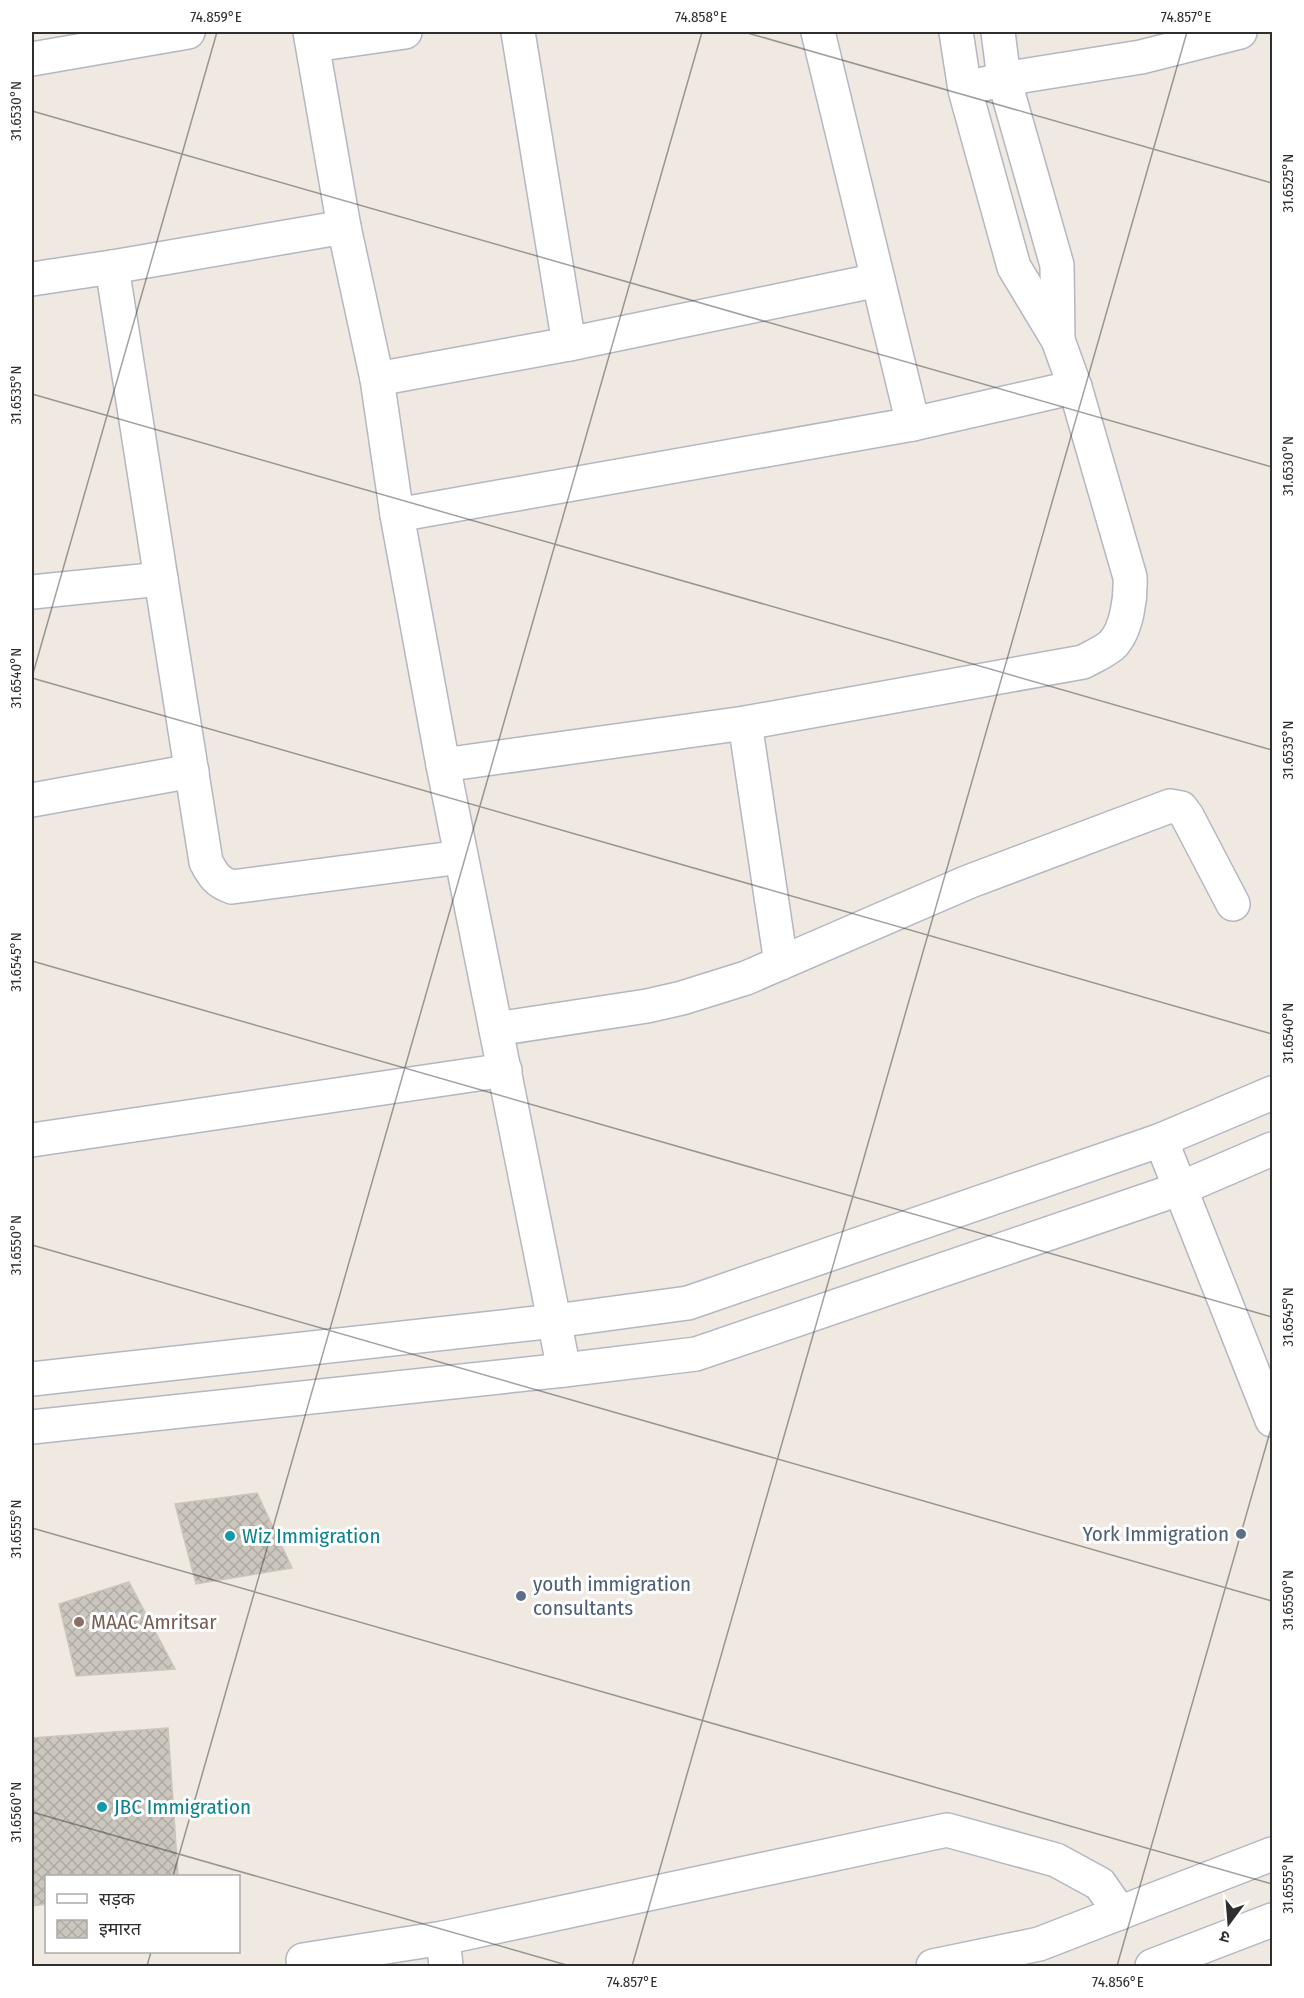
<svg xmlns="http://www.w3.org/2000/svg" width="1304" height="1998" font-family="'Fira Sans Condensed','Noto Sans Devanagari',sans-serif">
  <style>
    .building { fill: url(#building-cross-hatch); stroke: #cbc5ba; stroke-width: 1.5 }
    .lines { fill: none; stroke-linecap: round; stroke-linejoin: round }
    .street-casing { stroke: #b4b7c1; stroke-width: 36 }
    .secondary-casing { stroke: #b4b7c1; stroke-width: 36 }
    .street { stroke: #fff; stroke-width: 33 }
    .secondary { stroke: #fff; stroke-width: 33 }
    .ticks { fill: none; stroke: #2e2e2e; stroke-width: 1.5; stroke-opacity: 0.45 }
    .service-dot { fill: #5c6f8a; stroke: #fff; stroke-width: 2 }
    .culture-dot { fill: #0f9aa8; stroke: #fff; stroke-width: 2 }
    .education-dot { fill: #8d6e63; stroke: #fff; stroke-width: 2 }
    .labels { text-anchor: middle; stroke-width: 6; stroke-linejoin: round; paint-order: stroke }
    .service-label { font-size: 21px; fill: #4e5e75; stroke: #fff; text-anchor: end }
    .culture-label { font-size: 21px; fill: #0d838f; stroke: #fff; text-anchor: start }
    .education-label { font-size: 21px; fill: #785e54; stroke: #fff; text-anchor: start }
    .neatline { fill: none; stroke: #2e2e2e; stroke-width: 2 }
    .ticks-label { font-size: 15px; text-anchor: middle; fill: #2e2e2e }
  </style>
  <defs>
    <pattern id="building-cross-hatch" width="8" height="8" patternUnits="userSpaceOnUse" patternTransform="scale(1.5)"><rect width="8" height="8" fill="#cbc7bf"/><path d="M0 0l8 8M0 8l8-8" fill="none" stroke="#afaba4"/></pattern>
  </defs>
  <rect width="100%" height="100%" fill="#efe9e1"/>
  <g class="building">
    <polygon points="257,1493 292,1568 196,1584 175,1504"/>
    <polygon points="129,1582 175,1669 76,1676 59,1604"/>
    <polygon points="168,1728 178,1876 46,1876 46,1904 32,1906 32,1738"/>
  </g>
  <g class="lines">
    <defs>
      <g id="street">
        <polyline points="310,32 344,227 377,379 397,515 443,765 564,1370"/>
        <polyline points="518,32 569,344"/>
        <polyline points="818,32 913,424"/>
        <polyline points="998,32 1004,79 1057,265 1058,338"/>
        <polyline points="314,45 405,32"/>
        <polyline points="32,59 188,32"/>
        <polyline points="984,84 1004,79 1141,57 1240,32"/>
        <polyline points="32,279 112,267 344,227"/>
        <polyline points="377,379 569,344 878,280"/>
        <polyline points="397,515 913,424 1075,387"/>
        <path d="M161 579 206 862C213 875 217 882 232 887L461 857"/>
        <polyline points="32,592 161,579 112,267"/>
        <polyline points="745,723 781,963"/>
        <path d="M443 765 745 723 1083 662C1092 657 1104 652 1112 645 1127 630 1131 597 1130 577L1075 387 1058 340 1014 267 965 90 956 32"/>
        <polyline points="32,800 192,771"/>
        <polyline points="496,1029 647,1006 682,998 746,978 968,882 1170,806 1181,808 1187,816 1233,904"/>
        <polyline points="32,1140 505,1070"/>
        <polyline points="1161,1140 1272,1420"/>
        <polyline points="32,1379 555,1321 688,1303 1161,1140 1272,1093"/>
        <polyline points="32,1427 564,1370 696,1354 1179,1189 1272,1149"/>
        <polyline points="443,1938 947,1830 1056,1860 1100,1884 1120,1913"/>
        <polyline points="303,1960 443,1938 446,1966"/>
      </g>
      <g id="secondary">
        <polyline points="933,1966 1039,1944 1272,1854"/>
        <polyline points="1152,1966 1272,1920"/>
      </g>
    </defs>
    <use href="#street" class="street-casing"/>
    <use href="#secondary" class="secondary-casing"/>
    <use href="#street" class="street"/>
    <use href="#secondary" class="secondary"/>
  </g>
  <path class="ticks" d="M744 32 1272 183M32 111 1272 467M32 394 1272 750M32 677 217 32M32 678 1272 1034M32 961 1272 1317M32 1245 1272 1601M32 1528 1272 1884M32 1812 570 1966M173 1876 702 32M147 1966 151 1952M632 1966 1187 32M1117 1966 1272 1425"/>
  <g class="service-dot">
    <circle cx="1241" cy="1534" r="6"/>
    <circle cx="521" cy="1596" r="6"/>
  </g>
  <g class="culture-dot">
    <circle cx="230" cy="1536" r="6"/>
    <circle cx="102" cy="1807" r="6"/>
  </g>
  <circle class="education-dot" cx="79" cy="1622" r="6"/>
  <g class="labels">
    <g class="service-label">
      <text x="1229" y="1541">York Immigration</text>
      <text x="533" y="1591" text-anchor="start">youth immigration<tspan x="533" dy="24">consultants</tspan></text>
    </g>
    <g class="culture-label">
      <text x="242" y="1543">Wiz Immigration</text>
      <text x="114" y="1814">JBC Immigration</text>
    </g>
    <g class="education-label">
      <text x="91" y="1629">MAAC Amritsar</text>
    </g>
  </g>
  <rect width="1304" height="1998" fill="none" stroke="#ffffff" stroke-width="66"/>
  <rect x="45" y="1875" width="195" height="78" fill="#ffffff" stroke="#ababab" stroke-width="1.5"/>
  <rect x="57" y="1894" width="30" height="9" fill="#ffffff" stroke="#ababab" stroke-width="1.5"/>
  <text x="99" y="1905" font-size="18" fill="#2e2e2e">सड़क</text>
  <rect x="57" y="1920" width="30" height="18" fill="url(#building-cross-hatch)" stroke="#ababab" stroke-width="1.5"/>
  <text x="99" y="1935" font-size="18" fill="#2e2e2e">इमारत</text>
  <g transform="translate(1229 1923) rotate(196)" stroke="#ffffff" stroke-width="4.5" paint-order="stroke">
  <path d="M0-4.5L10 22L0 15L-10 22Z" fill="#2e2e2e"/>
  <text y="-9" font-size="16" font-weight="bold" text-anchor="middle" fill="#2e2e2e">उ</text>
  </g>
  <rect x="33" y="33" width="1238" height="1932" class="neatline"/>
  <g class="ticks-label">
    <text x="216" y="22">74.859°E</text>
    <text x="701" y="22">74.858°E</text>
    <text x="1186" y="22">74.857°E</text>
    <text transform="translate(16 111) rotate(-90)" y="5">31.6530°N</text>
    <text transform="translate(1288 183) rotate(-90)" y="5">31.6525°N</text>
    <text transform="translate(16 395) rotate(-90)" y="5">31.6535°N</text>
    <text transform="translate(1288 466) rotate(-90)" y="5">31.6530°N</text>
    <text transform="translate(16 678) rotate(-90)" y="5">31.6540°N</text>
    <text transform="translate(1288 750) rotate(-90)" y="5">31.6535°N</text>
    <text transform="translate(16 962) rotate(-90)" y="5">31.6545°N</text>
    <text transform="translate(1288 1033) rotate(-90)" y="5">31.6540°N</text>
    <text transform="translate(16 1245) rotate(-90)" y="5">31.6550°N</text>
    <text transform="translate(1288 1317) rotate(-90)" y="5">31.6545°N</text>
    <text transform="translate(16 1529) rotate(-90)" y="5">31.6555°N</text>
    <text transform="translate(1288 1600) rotate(-90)" y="5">31.6550°N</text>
    <text transform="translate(16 1812) rotate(-90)" y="5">31.6560°N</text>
    <text transform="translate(1288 1884) rotate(-90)" y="5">31.6555°N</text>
    <text x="632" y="1987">74.857°E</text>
    <text x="1118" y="1987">74.856°E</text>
  </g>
</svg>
